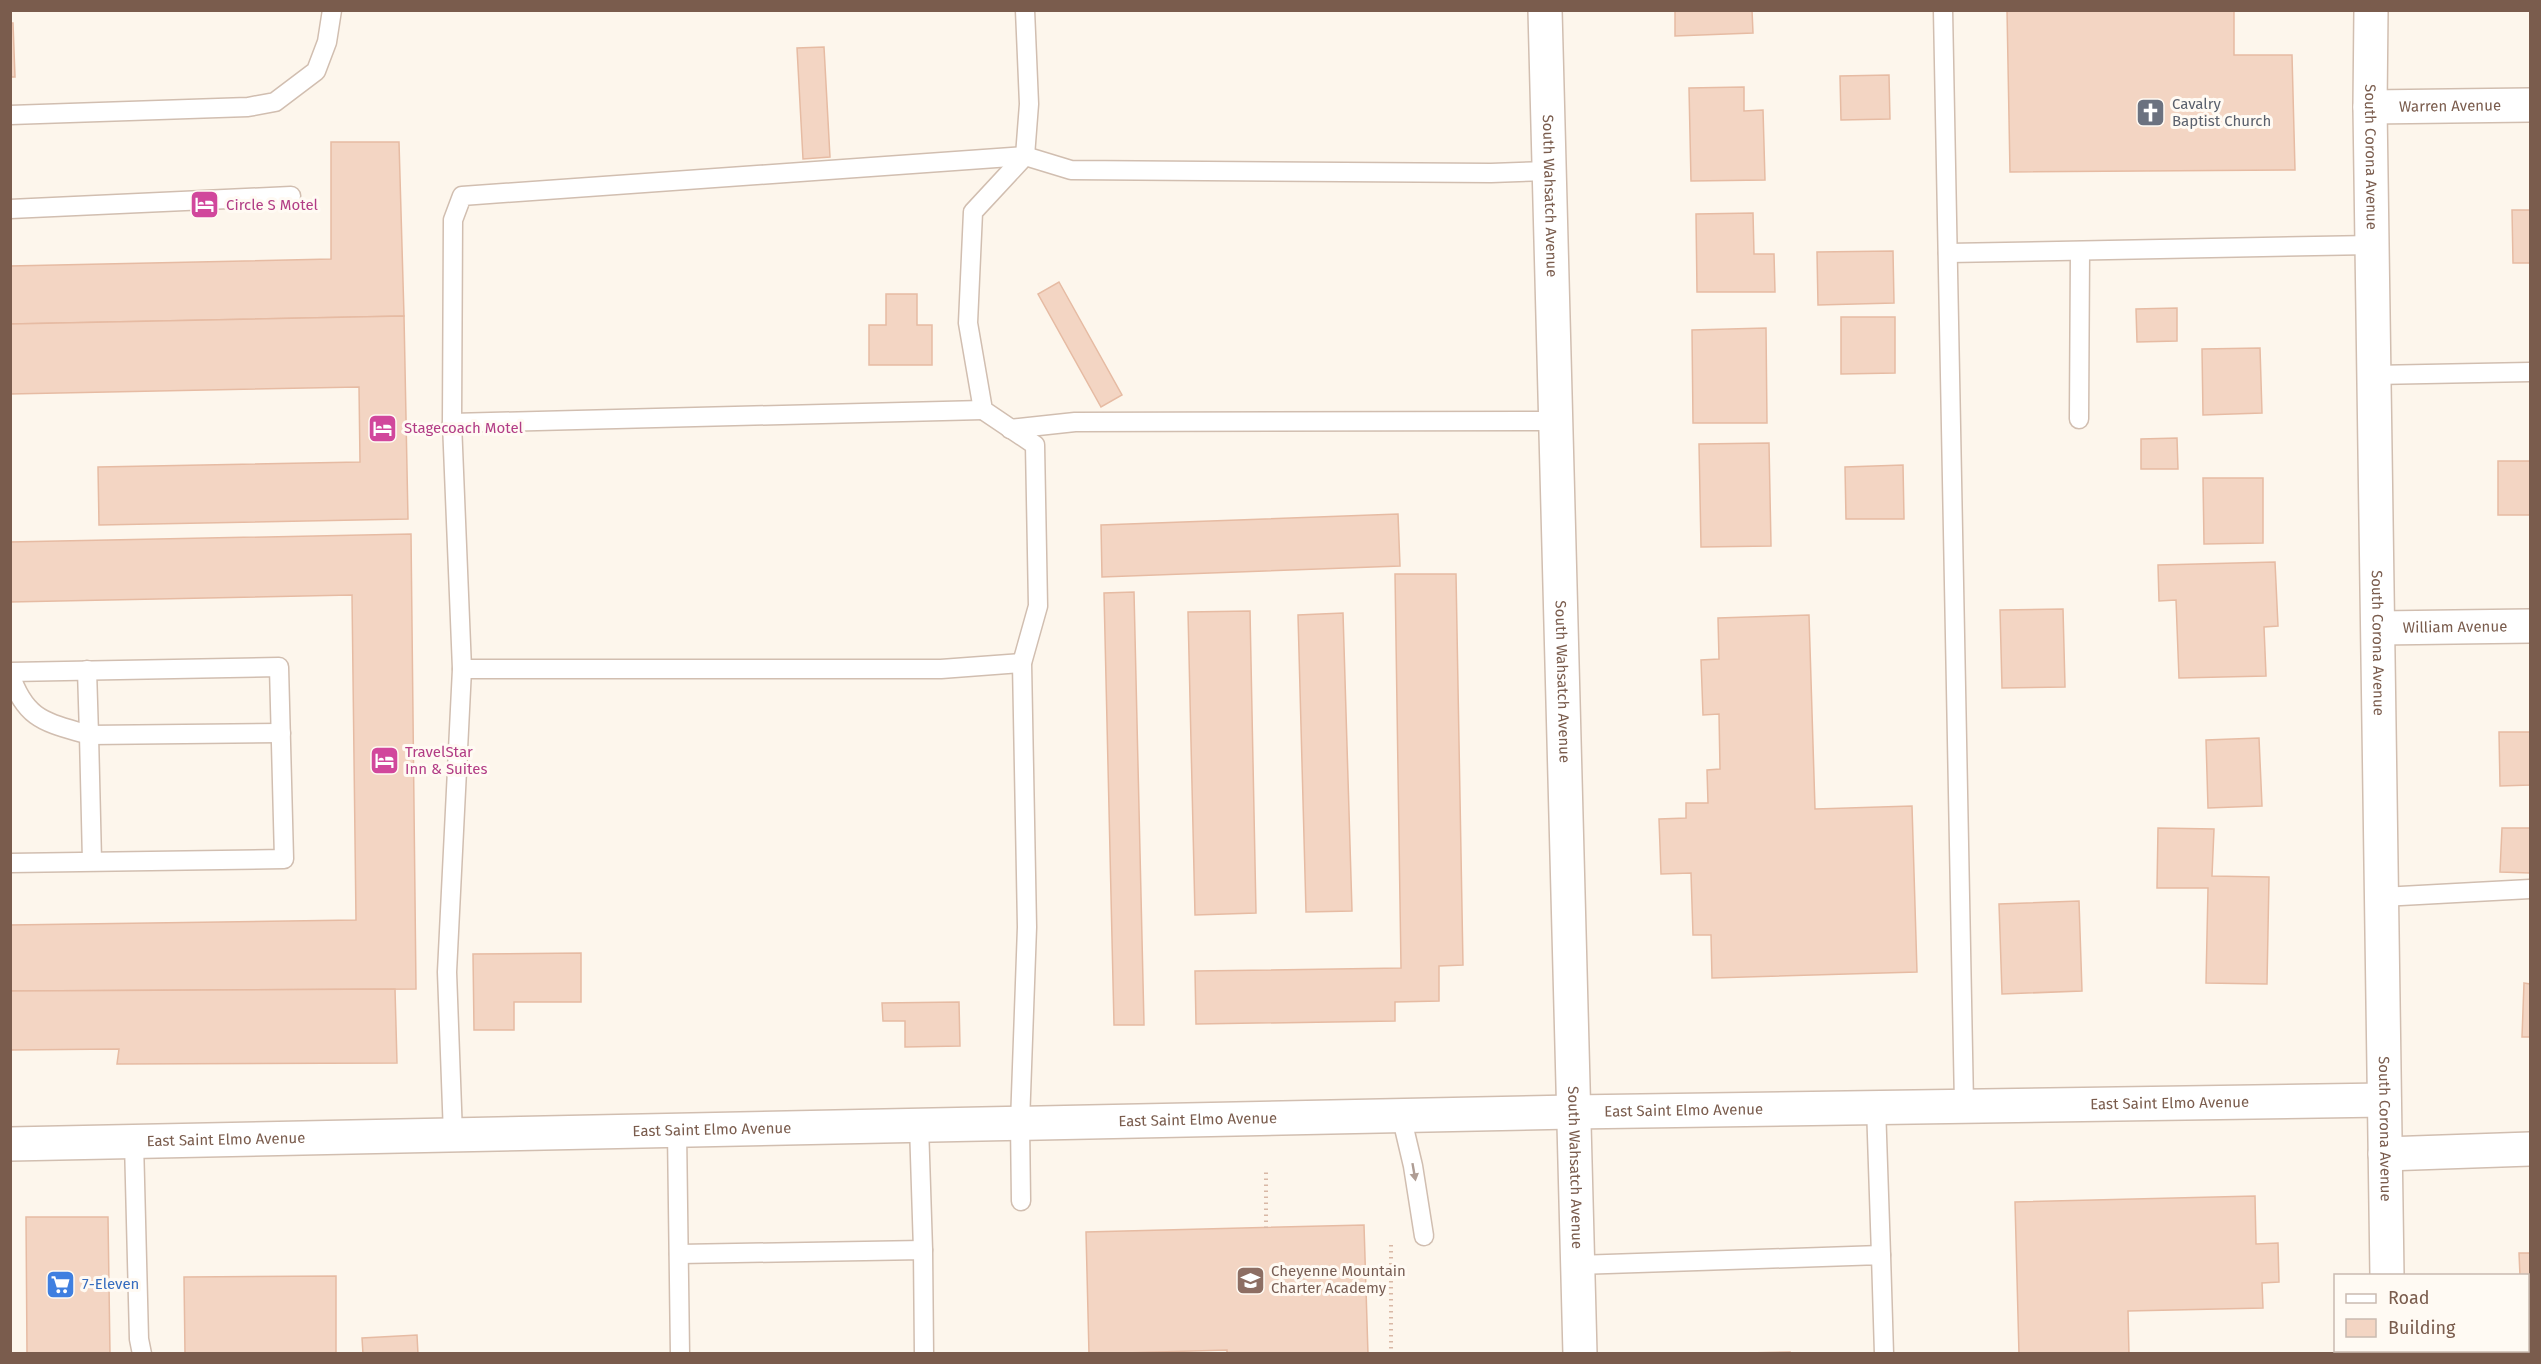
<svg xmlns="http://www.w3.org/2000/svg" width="2541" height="1364" font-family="'Fira Sans',sans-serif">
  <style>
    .building { fill: #f3d5c3; stroke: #e6bba3; stroke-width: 1.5 }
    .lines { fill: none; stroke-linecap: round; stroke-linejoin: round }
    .service-casing { stroke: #d1beb0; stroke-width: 21 }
    .minor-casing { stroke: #d1beb0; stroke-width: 36 }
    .path { stroke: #d9b8a5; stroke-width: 4; stroke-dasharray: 1.5 4.5; stroke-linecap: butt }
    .service { stroke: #fff; stroke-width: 18 }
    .minor { stroke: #fff; stroke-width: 33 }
    .oneway { fill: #af9d94 }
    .labels { text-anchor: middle; stroke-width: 6; stroke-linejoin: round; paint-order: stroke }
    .worship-label { font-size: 15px; fill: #5b616d; stroke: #fffaf3; text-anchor: start }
    .street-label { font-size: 15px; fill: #7a5c4d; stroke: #fffaf3 }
    .hotel-label { font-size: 15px; fill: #b23c85; stroke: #fffaf3; text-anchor: start }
    .education-label { font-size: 15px; fill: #785e54; stroke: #fffaf3; text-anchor: start }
    .shop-label { font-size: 15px; fill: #366cbe; stroke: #fffaf3; text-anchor: start }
  </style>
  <rect width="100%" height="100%" fill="#fdf6ec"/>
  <g class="building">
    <polygon points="1675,10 1752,10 1753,33 1675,36"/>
    <polygon points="2007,10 2234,10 2234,55 2292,55 2295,170 2010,172"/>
    <polygon points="10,23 13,23 15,77 10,77"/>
    <polygon points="824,47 830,157 803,159 797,48"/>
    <polygon points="1889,75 1890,119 1841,120 1840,76"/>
    <polygon points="1744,87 1744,111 1763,110 1765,180 1691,181 1689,88"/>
    <polygon points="331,142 399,142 404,316 10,324 10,266 331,259"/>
    <polygon points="2512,210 2530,210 2530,263 2513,263"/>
    <polygon points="1753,213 1754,254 1774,254 1775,292 1697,292 1696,214"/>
    <polygon points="1893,251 1894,303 1818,305 1817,252"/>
    <polygon points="1059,282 1122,395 1101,407 1038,294"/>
    <polygon points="886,294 917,294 917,325 932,325 932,365 869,365 869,325 886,325"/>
    <polygon points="2177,308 2177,341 2137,342 2136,309"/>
    <polygon points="404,316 408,519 99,525 98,467 360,462 359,387 10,394 10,324"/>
    <polygon points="1841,317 1895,317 1895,373 1841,374"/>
    <polygon points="1766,328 1767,423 1693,423 1692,330"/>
    <polygon points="2260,348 2262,413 2203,415 2202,349"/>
    <polygon points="2177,438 2178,469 2141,469 2141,439"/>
    <polygon points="1769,443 1771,546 1701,547 1699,444"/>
    <rect x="2498" y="461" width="32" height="54"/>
    <polygon points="1903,465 1904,519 1846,519 1845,467"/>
    <polygon points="2203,478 2263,478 2263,543 2204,544"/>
    <polygon points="1398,514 1400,566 1102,577 1101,525"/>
    <polygon points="411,534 416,989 10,991 10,925 356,920 352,595 10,602 10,542"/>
    <polygon points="2275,562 2278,626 2264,627 2266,676 2179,678 2176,600 2159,601 2158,565"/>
    <polygon points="1395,574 1456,574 1463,965 1439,966 1439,1001 1395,1002 1395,1021 1196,1024 1195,971 1401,968"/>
    <polygon points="1134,592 1144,1025 1114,1025 1104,593"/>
    <polygon points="2063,609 2065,687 2002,688 2000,610"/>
    <polygon points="1250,611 1256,913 1195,915 1188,612"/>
    <polygon points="1343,613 1352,911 1306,912 1298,615"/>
    <polygon points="1809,615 1815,809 1912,806 1917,972 1712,978 1711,935 1693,935 1691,873 1661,874 1659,819 1686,818 1686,803 1708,803 1707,770 1720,769 1719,714 1703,715 1701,660 1719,659 1718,618"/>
    <polygon points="2499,732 2530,732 2530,785 2500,786"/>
    <polygon points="2259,738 2262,806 2208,808 2206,740"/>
    <polygon points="2158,828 2214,829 2212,876 2269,877 2267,984 2206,983 2208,888 2157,888"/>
    <polygon points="2502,828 2530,828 2530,873 2500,872"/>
    <polygon points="2079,901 2082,991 2002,994 1999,904"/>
    <polygon points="581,953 581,1002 514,1002 514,1030 474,1030 473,954"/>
    <polygon points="2524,983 2530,984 2530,1037 2522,1037"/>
    <polygon points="395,989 397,1063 117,1064 119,1049 10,1050 10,991"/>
    <polygon points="959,1002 960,1046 905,1047 905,1021 883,1021 882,1003"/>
    <polygon points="2255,1196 2256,1244 2278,1243 2279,1282 2262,1283 2263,1308 2128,1311 2129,1354 2019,1354 2015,1202"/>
    <polygon points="26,1217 108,1217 110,1354 27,1354"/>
    <polygon points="1364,1225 1368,1354 1227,1354 1227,1350 1089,1354 1086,1232"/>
    <polygon points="2519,1253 2530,1253 2530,1307 2528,1307 2528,1276 2520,1276"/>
    <polygon points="336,1276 336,1354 185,1354 184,1277"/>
    <polygon points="417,1335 418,1354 363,1354 362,1338"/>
    <polygon points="1790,1352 1790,1354 1697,1354"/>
  </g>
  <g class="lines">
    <defs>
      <g id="service">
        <polyline points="1943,10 1964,1105"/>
        <polyline points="10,115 248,107 275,102 316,71 327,42 332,10"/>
        <polyline points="10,209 291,196"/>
        <polyline points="1948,253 2372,245"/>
        <polyline points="2374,375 2530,372"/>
        <polyline points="2079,419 2080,251"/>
        <polyline points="452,423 983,410"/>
        <polyline points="1010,429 1075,422 1555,421"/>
        <polyline points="462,669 941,669 1022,663"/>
        <polyline points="87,670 89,735 281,733"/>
        <polyline points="10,672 279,667 284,859 10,863"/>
        <path d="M10 674C26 721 46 722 89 735L92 861"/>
        <polyline points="2382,897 2530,889"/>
        <polyline points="1876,1106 1881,1255"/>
        <polyline points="1401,1115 1413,1166 1424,1236"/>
        <polyline points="919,1125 923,1250"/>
        <polyline points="677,1131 680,1354"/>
        <polyline points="453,1135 447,972 462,669 452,423 453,220 462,196 1025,156 1071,170 1491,173 1549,171"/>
        <polyline points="134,1142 139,1339 142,1354"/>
        <polyline points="1021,1201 1020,1123 1027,927 1022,663 1038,606 1035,445 983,410 968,323 973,212 1025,156 1029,104 1025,10"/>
        <polyline points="679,1254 923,1250 924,1354"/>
        <polyline points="1577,1265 1881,1255 1884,1354"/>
      </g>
      <g id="minor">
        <path id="s1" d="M1545 10 1580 1354"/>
        <path id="s2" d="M2371 10 2370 107 2387 1276"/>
        <path id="s3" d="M2370 107 2530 105"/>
        <path id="s4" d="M2379 628 2530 626"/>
        <path id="s5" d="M10 1144 1572 1112 2384 1100"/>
        <polyline points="2385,1154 2530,1149"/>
        <polyline points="2387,1350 2387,1354"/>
      </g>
    </defs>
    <use href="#service" class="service-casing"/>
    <use href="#minor" class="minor-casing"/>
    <g class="path">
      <polyline points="1266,1228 1266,1169"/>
      <polyline points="1391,1245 1391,1354"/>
    </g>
    <use href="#service" class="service"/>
    <use href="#minor" class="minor"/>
  </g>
  <defs><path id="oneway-solid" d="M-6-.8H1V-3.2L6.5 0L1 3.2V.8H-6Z" transform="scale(1.5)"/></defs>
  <use class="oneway" href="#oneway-solid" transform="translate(1414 1172) rotate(80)"/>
  <defs>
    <symbol id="church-square" viewBox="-11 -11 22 22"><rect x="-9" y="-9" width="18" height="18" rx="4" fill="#6b7280" stroke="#fffaf3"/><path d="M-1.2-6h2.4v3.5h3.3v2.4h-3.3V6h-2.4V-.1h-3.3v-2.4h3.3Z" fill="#fff"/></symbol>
    <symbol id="hotel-square" viewBox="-11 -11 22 22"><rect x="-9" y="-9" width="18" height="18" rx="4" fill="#d1479c" stroke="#fffaf3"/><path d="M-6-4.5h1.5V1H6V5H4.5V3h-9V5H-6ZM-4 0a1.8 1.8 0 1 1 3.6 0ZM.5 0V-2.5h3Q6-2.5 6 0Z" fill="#fff"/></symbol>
    <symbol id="school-square" viewBox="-11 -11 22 22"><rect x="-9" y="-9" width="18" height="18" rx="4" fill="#8d6e63" stroke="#fffaf3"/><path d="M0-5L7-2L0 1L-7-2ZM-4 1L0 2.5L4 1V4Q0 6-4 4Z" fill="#fff"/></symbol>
    <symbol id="supermarket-square" viewBox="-11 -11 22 22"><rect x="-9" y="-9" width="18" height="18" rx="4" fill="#3f7fe0" stroke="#fffaf3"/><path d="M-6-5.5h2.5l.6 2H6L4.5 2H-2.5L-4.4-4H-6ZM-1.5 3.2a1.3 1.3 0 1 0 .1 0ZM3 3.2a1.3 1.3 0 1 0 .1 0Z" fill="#fff"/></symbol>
  </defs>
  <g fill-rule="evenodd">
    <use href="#church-square" x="2134" y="96" width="33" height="33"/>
    <use href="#hotel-square" x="188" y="188" width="33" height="33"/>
    <use href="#hotel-square" x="366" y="412" width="33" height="33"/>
    <use href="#hotel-square" x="368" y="744" width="33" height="33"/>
    <use href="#school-square" x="1234" y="1264" width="33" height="33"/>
    <use href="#supermarket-square" x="44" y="1268" width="33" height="33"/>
  </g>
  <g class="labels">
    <g class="worship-label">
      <text x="2172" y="109">Cavalry<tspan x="2172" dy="17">Baptist Church</tspan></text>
    </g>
    <g class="street-label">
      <text dy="5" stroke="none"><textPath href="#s3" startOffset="80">Warren Avenue</textPath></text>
      <text dy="5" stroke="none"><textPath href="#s2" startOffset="147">South Corona Avenue</textPath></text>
      <text dy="5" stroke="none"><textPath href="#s1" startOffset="186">South Wahsatch Avenue</textPath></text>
      <text dy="5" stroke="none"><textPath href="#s4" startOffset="76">William Avenue</textPath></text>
      <text dy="5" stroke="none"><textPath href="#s2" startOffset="633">South Corona Avenue</textPath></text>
      <text dy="5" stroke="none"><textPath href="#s1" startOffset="672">South Wahsatch Avenue</textPath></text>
      <text dy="5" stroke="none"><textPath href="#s5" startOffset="2160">East Saint Elmo Avenue</textPath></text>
      <text dy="5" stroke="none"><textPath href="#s5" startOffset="1674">East Saint Elmo Avenue</textPath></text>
      <text dy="5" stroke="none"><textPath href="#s5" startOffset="1188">East Saint Elmo Avenue</textPath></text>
      <text dy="5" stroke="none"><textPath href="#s2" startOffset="1119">South Corona Avenue</textPath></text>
      <text dy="5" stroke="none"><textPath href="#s5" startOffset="702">East Saint Elmo Avenue</textPath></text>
      <text dy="5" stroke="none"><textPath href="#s5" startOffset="216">East Saint Elmo Avenue</textPath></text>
      <text dy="5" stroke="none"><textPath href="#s1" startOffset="1158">South Wahsatch Avenue</textPath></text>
    </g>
    <g class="hotel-label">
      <text x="226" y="210">Circle S Motel</text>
      <text x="404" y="433">Stagecoach Motel</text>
      <text x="405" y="757">TravelStar<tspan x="405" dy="17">Inn &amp; Suites</tspan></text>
    </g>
    <g class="education-label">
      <text x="1271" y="1276">Cheyenne Mountain<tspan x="1271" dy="17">Charter Academy</tspan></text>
    </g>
    <g class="shop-label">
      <text x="82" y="1289">7-Eleven</text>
    </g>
  </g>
  <rect width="2541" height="1364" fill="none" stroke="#7a5c4d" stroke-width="24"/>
  <rect x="2334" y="1274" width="195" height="78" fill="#fffaf3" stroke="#cabbb1" stroke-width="1.5"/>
  <rect x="2346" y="1294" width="30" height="9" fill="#ffffff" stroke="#cabbb1" stroke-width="1.5"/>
  <text x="2388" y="1304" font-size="18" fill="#7a5c4d">Road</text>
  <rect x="2346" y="1319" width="30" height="18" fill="#f3d5c3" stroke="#cabbb1" stroke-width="1.5"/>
  <text x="2388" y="1334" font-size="18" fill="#7a5c4d">Building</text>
</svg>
